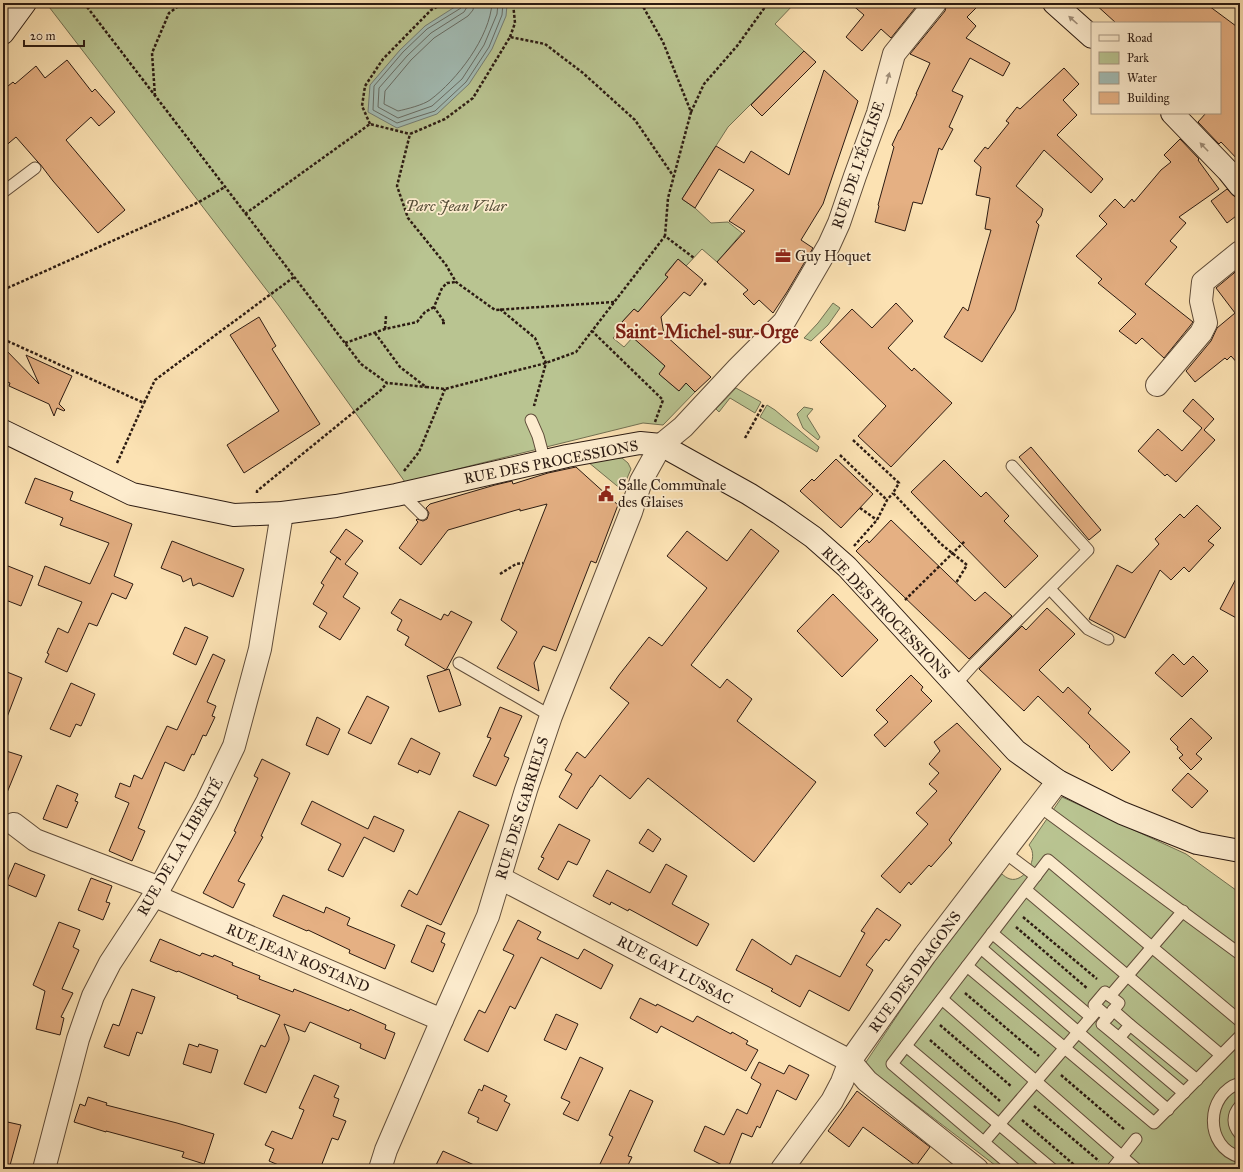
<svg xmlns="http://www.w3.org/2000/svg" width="1243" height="1172" font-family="'IM FELL Great Primer',serif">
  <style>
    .green { fill: #b9c491; stroke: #727052 }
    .water { fill: #a2bcb5; stroke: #737c74 }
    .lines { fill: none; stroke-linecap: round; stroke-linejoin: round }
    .shore { stroke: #676c64; stroke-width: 1 }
    .building { fill: #e5b083; stroke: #2c1b12 }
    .lane-casing { stroke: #604d3a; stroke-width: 13 }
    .street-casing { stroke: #604d3a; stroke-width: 24 }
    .secondary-casing { stroke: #2c1b12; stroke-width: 24 }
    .path { stroke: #2c1b12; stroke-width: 2.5; stroke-dasharray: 3 2; stroke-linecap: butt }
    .lane { stroke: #fdecce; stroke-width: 11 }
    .street { stroke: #fdecce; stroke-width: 22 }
    .secondary { stroke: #fdecce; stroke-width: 22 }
    .oneway { fill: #9f8e79 }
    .labels { text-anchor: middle; stroke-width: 3.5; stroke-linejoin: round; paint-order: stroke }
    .street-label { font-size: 15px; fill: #2c1b12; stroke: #fdecce }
    .park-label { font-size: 15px; font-style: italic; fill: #564e38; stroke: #fdecce }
    .poi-label { font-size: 15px; fill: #2c1b12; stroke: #fdecce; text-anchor: start }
    .district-label { font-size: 19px; font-weight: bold; fill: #7a1f14; stroke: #fdecce }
  </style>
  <rect width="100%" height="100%" fill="#fce2b3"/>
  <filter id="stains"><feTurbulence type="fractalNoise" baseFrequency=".005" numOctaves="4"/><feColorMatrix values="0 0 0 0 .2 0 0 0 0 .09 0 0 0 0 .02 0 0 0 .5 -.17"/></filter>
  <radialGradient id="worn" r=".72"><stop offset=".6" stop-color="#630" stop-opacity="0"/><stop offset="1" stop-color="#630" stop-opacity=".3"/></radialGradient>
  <g class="green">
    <polygon points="46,3 795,3 775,24 804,51 728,127 682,199 695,208 711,223 728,222 742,233 717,262 702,249 686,266 678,259 665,274 668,277 638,312 634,309 622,322 625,325 613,338 624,347 633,337 665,366 659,374 679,391 686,383 695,392 663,425 643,423 405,482 279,306"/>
    <polygon points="833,303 840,308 828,325 811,341 804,338 818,323"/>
    <polygon points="736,388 761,402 755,413 730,398 719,412 716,409"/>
    <polygon points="767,405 775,410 819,447 817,452 760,417"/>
    <polygon points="804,407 813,409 807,416 820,437 818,440 803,428 797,414"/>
    <polygon points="622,458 628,463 631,469 622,490 588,462 608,459"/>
    <path d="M1062 797 1186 854 1240 893V1169H1000L864 1065 927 971 1002 874C1004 876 1007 878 1010 879 1024 883 1040 858 1029 845Z"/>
  </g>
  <polygon class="water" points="461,3 507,3 507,5 506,16 492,49 469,84 437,114 397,128 368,112 370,85 400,50 425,26"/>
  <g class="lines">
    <g class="shore">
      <polyline points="463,3 461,8 427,29 403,52 374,86 373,110 397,123 435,111 466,82 489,47 502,15 503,3"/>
      <polyline points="468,3 467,7 464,12 431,33 407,56 379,88 378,107 398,118 432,106 462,79 484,45 497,14 498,3"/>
      <path d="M474 3 473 10 468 16 434 38 411 60 385 91 384 104 398 111C407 109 423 105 430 100 457 80 490 37 492 3"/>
    </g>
  </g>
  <g class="building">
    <polygon points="850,3 919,3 891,38 881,29 862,51 846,37 864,15"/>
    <polygon points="947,3 981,3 967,17 976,26 966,38 1010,63 1003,76 970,58 952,91 963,96 949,127 953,129 942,150 939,148 922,204 913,202 905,231 875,222 879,206 878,205 894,147 892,145 899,130 900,130 917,94 916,94 930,63 910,54 945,11"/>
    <polygon points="1094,3 1205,3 1240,29 1240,162 1221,142 1219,144 1198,122 1206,113 1220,113 1220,23 1116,23"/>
    <polygon points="804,51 816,62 762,116 751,105"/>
    <polygon points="67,60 92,92 95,89 115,112 99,126 91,117 66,140 125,210 98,233 53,181 40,164 37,161 16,137 3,148 3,90 13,82 15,84 36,66 45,78"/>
    <polygon points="1064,68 1079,84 1063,100 1077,115 1057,135 1103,179 1091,193 1044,150 1016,186 1043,209 1041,216 1036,222 1039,225 1015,310 982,362 944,337 963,307 968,311 991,230 985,229 990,198 976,195 981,167 974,161 985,147 988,149 1009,123 1006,121 1017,107 1020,109"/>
    <polygon points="824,70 858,101 823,204 801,240 813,248 787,292 773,313 759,300 754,305 743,294 748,290 717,262 745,231 729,221 754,190 719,169 695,208 682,199 716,146 744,163 751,151 789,175"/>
    <polygon points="1180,139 1199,159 1198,160 1219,189 1179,217 1186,223 1170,241 1177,247 1145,284 1193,322 1190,326 1164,358 1142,338 1136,344 1119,331 1136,314 1098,283 1102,279 1076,256 1107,224 1099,216 1115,199 1124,208 1132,199 1134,202 1161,170 1171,162 1164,155"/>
    <polygon points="1227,189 1236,198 1240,203 1240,213 1227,223 1211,201"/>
    <polygon points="678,259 703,280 690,296 684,292 661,317 664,334 711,377 695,392 686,383 679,391 659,374 665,366 622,328 625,325 622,322 634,309 638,312 668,277 665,275"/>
    <polygon points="1240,268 1240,366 1231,356 1227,360 1225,358 1195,382 1186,371 1211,341 1217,328 1235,313 1216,288"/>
    <polygon points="896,303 913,321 888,348 912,371 914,368 952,403 891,467 858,436 886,406 820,342 852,309 872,328"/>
    <polygon points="259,317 276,346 272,349 320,424 244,473 227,445 279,411 230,335"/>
    <polygon points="3,347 39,384 26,355 72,376 59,404 65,410 64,411 57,408 54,416 49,404 9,386 10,383 3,380"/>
    <polygon points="1193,399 1214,419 1204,430 1215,440 1176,482 1167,474 1165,476 1138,451 1158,429 1182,451 1202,428 1183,411"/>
    <polygon points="1031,447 1101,530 1089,540 1019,457"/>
    <polygon points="836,459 873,494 841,528 800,491 812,479 814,481"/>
    <polygon points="944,460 981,497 986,492 1009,516 1004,521 1038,556 1005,588 911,492"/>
    <polygon points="576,467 618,505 596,563 591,561 556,651 543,646 534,663 539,691 497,668 517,632 501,620 547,504 520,511 520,509 448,530 421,565 399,548 418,522 416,520 417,519 423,521 427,519 429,513 426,508 430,504 495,485 512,481 513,484 548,473"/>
    <polygon points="35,478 73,492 70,500 132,524 114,576 133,584 126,599 112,593 97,626 89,623 67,672 45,662 49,654 47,653 58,628 68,633 82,602 38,585 45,566 90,584 109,543 60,525 63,518 25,503"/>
    <polygon points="1197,505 1221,528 1208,541 1214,545 1189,572 1184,567 1171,580 1160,570 1125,638 1089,619 1117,565 1132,573 1159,544 1155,539 1180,514 1184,518"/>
    <polygon points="891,520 975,601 985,592 1012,616 969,659 856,551 867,540 869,543"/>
    <polygon points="346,529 363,541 345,564 358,573 343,597 360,608 340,640 319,627 327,613 313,604 324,585 321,583 337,557 341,560 330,552"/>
    <polygon points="751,529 779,551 691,665 720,688 727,679 752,699 737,721 816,782 754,862 648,778 630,799 600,775 592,787 591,787 577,809 559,797 572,774 565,770 577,752 585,758 629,703 610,688 619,675 649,637 662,646 707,588 667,556 687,531 727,561"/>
    <polygon points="172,541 244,569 233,597 199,583 193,586 191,578 183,582 181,576 161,568"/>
    <polygon points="3,564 33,576 21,606 3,599"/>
    <polygon points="1240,571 1240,620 1220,609"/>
    <polygon points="833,594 878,640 842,677 797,631"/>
    <polygon points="400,599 441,620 444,614 448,616 451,611 472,622 446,670 449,669 461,705 439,712 427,676 446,670 405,645 409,637 397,630 402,620 391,613"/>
    <polygon points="1047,608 1075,634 1039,670 1063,693 1068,687 1091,709 1088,713 1130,752 1112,771 1089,747 1090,746 1038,696 1024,711 979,669 1022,626 1026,630"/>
    <polygon points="185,627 208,637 196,665 173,654"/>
    <polygon points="213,654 225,660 207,702 216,706 212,716 215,717 206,736 203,735 194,755 192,754 184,771 165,762 138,828 145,831 132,861 109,851 129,803 115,797 120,783 130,787 134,775 142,779 167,726 177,730"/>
    <polygon points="1173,654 1184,665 1193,656 1208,671 1182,697 1155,673"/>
    <polygon points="7,672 22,678 4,725 3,724 3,683"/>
    <polygon points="911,675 923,687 921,690 932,701 885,747 874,735 888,722 876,710"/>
    <polygon points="71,683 95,694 81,726 76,724 70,737 50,729"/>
    <polygon points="367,696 389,707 371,744 348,733"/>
    <polygon points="500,707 522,716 504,756 509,758 496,786 473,776 491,738 487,737"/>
    <polygon points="317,717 340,729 328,755 306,745"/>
    <polygon points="1191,718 1212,738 1196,754 1202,759 1191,770 1179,758 1183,755 1177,749 1178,747 1170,739"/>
    <polygon points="957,723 1001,769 949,840 952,843 931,867 929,865 911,885 909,882 900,893 881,876 928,824 916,813 937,791 929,784 939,773 929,764 940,751 934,742"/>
    <polygon points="411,738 440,753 430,775 419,770 418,773 398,764"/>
    <polygon points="3,750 22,756 4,800 3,800"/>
    <polygon points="262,759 290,773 261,836 263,837 238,881 245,884 233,908 203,893 236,832 234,831 258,778 254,776"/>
    <polygon points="1188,773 1208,791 1192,808 1172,790"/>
    <polygon points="57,785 78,794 75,801 78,802 67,828 43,819"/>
    <polygon points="312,801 368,829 374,816 404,830 394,852 364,837 343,877 328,870 341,844 301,824"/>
    <polygon points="459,811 489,825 441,925 401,906 409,890 417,895"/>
    <polygon points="559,824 590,840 577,865 568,861 558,880 538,869 544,858 541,857"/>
    <polygon points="648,829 661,839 653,852 639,843"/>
    <polygon points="15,863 45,875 36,897 6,884"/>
    <polygon points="666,864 687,876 672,904 709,924 697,946 629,909 628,911 611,902 610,905 593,896 607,870 650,893"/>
    <polygon points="91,878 112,886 106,902 110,903 103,920 78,910"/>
    <polygon points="283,895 324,913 326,907 350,918 347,925 395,945 385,969 349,953 350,950 308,930 307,931 273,916"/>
    <polygon points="877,908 901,925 889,941 886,939 866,965 873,970 849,1011 809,990 800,1007 771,991 773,989 736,970 752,939 791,965 796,955 840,977 865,933 861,931"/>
    <polygon points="518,920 541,932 537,939 578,959 584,949 613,965 601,989 541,957 515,1009 510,1006 488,1052 464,1040 479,1010 485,1013 514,955 503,950"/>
    <polygon points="59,922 80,930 73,947 79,950 62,989 73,993 61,1017 64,1018 60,1035 36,1029 45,991 33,985"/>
    <polygon points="427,925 445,933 441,942 445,944 433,972 411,962"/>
    <polygon points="160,939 200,956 202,953 213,957 214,955 233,963 232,965 260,976 259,979 293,992 294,989 349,1011 350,1009 386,1025 385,1029 395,1033 385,1059 360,1048 361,1044 310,1022 305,1032 284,1024 289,1037 289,1040 266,1093 244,1084 261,1045 265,1047 280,1015 237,998 238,996 178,971 177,972 150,961"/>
    <polygon points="132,989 155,997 142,1034 137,1032 129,1056 104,1047 113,1024 119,1026"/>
    <polygon points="640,998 656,1006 657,1004 693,1022 697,1016 731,1034 732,1032 748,1041 746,1044 758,1050 746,1071 661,1026 657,1033 630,1018"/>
    <polygon points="556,1014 578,1024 566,1050 544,1040"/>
    <polygon points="189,1044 198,1047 199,1044 218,1050 211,1073 183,1064"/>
    <polygon points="580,1057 603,1068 578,1121 563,1114 570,1102 561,1098"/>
    <polygon points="759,1062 784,1074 789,1065 809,1075 796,1100 777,1090 760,1128 757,1126 752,1137 742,1133 728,1168 694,1151 705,1126 724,1135 737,1109 747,1114 761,1084 751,1078"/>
    <polygon points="314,1075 339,1086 334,1097 339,1099 333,1116 346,1121 338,1140 332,1138 320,1169 288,1169 269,1161 274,1149 265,1145 272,1131 292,1139 304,1110 299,1108"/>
    <polygon points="484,1085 507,1096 504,1101 510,1104 497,1131 477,1122 479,1118 468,1113 479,1089 482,1091"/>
    <polygon points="630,1090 653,1101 628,1156 632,1157 626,1169 601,1169 603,1165 600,1164 613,1137 609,1135"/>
    <polygon points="857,1091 930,1147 916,1166 863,1127 849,1147 828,1131"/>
    <polygon points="88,1097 107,1103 106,1105 177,1123 214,1134 204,1164 182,1157 184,1152 106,1131 106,1132 74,1122 80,1104 85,1106"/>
    <polygon points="3,1121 21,1125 9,1169 3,1169"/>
    <polygon points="443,1151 483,1169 434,1169"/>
  </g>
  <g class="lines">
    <defs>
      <g id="lane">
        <polyline points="3,192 35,168"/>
        <polyline points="531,420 538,436 545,462"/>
        <polyline points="402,494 422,514"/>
        <polyline points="1050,589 1088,629 1108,639"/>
        <polyline points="459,663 551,716"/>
        <polyline points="955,685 973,665 1088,550 1012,466"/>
        <polyline points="1039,806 1240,954"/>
        <polyline points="1004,852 1036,876"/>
        <polyline points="1026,890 1221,1055"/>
        <polyline points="992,933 1091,1017"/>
        <polyline points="981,948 1168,1110"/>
        <polyline points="967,966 1154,1123 1240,1036"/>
        <polygon points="1105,992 1119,1003 1108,1017 1094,1005"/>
        <polyline points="1110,996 1183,911"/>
        <polyline points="942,999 1136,1169"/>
        <polyline points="1108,1017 1102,1024 1119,1038 1130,1025 1113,1010"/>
        <polyline points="1130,1025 1197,1080"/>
        <polyline points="1119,1038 1184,1093"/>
        <polyline points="906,1046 1052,1169"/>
        <path d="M1240 1083C1205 1094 1204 1147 1240 1157"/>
        <path d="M1240 1106C1232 1115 1232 1125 1240 1134"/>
        <polyline points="984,1142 1098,1009"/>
        <polyline points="1015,1169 892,1064 1048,860 1240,1021"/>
        <polyline points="1112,1169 1136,1139"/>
      </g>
      <g id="street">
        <polyline points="1157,385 1201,333 1206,323 1201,301 1203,282 1240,252"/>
        <polyline points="14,824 35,840 160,888"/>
        <polyline points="500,878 850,1061 867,1081 977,1169"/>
        <polyline points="155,896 442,1020"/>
        <polyline points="44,1169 78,1039 93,996 110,963 163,882 207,802 234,746 260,649 282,513"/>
        <polyline points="380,1169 386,1150 442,1020 488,916 526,790 551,716 631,512 641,481 661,445 683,427 738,368 784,322 811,276 829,245 839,223 855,176 878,113 894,54 935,3"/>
        <polyline points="782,1169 832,1101 842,1082 850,1061 925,955 1058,781"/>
      </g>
      <g id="secondary">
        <polyline points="1054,3 1092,37"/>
        <polyline points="3,33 25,3"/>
        <polyline points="1172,113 1228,171 1240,186"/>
        <polyline points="3,431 132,494 234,515 282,513 336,506 396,495 567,456 640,443 661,445 749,494 779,513 813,537 847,567 1016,751 1058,781 1122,813 1197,843 1240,851"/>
      </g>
    </defs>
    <use href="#lane" class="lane-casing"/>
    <use href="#street" class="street-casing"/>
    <use href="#secondary" class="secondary-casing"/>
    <g class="path">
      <polyline points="84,3 361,364 387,383 426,387"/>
      <polyline points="641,3 663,42 691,112 668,198 665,236 694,258"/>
      <polyline points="510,37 515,23 513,3"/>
      <polyline points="155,96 152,53 169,13 183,3"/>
      <polyline points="691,112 704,84 737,46 768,3"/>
      <polyline points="370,124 362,106 365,86 383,59 431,10 444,3"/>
      <polyline points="245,214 370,124 410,134"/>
      <polyline points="704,285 706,283"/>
      <polyline points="3,290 199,202 225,187"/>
      <polyline points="614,302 495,310 456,282 446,265 408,218 397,186 410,134 445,119 473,98 510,37 545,44 583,73 635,120 674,177"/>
      <polyline points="500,309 535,338 546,363 534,406"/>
      <polyline points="442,323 445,323 434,307 442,288 447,283 456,282"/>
      <polyline points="385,329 386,316"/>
      <polyline points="375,333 400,367 426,387 445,389 546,363 576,352 592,331"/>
      <polyline points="3,339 144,403 155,380 294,277"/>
      <polyline points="345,343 385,329 417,322 425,312 434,307"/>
      <polyline points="655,422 663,400 592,331 665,236"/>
      <polyline points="745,438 764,404"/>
      <polyline points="853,440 899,483 893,493 941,544 967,565 956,583"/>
      <polyline points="840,455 887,500"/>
      <polyline points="117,463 144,403"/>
      <polyline points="404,471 419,452 445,389"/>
      <polyline points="257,493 257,491 381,390 387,383"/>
      <polyline points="860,508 877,520"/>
      <polyline points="854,546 877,520 887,500 893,493"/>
      <polyline points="500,574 516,564 523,563"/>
      <polyline points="905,600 965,541"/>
      <polyline points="1023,917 1097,979"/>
      <polyline points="1016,927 1088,989"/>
      <polyline points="965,993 1039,1056"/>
      <polyline points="940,1025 1012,1087"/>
      <polyline points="930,1040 1000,1101"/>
      <polyline points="1061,1075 1125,1130"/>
      <polyline points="1034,1106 1099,1161"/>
      <polyline points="1022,1120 1079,1169"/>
    </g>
    <use href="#lane" class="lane"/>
    <use href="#street" class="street"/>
    <use href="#secondary" class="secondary"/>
  </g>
  <defs><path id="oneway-solid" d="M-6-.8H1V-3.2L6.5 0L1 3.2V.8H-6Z"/></defs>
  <g class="oneway">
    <use href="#oneway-solid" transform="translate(1073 20) rotate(-138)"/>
    <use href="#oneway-solid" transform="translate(888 78) rotate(-74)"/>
    <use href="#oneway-solid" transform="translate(1204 147) rotate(-134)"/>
  </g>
  <defs>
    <symbol id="office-bare" viewBox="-9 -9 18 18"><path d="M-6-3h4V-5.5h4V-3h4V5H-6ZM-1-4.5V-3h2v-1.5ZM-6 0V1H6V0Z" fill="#8f2418" stroke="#fdecce" stroke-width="2.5" paint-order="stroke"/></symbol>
    <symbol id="civic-bare" viewBox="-9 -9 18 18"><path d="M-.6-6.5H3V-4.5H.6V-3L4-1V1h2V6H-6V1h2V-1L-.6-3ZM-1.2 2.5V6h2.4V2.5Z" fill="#8f2418" stroke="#fdecce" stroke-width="2.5" paint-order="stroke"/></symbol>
  </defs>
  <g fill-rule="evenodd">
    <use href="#office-bare" x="772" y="245" width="22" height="22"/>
    <use href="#civic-bare" x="595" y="483" width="22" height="22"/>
  </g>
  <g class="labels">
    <g class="street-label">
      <text transform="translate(858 165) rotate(-71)" y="5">RUE DE L'ÉGLISE</text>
      <text transform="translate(551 462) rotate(-11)" y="5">RUE DES PROCESSIONS</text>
      <text transform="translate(886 613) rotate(46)" y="5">RUE DES PROCESSIONS</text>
      <text transform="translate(522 808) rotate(-73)" y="5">RUE DES GABRIELS</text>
      <text transform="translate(180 847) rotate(-60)" y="5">RUE DE LA LIBERTÉ</text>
      <text transform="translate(298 958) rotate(23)" y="5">RUE JEAN ROSTAND</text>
      <text transform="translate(675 970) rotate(28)" y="5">RUE GAY LUSSAC</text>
      <text transform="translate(915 972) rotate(-54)" y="5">RUE DES DRAGONS</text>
    </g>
    <g class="park-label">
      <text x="456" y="211">Parc Jean Vilar</text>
    </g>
    <g class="poi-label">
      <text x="795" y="261">Guy Hoquet</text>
      <text x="618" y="490">Salle Communale<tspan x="618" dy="17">des Glaises</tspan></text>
    </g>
    <g class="district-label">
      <text x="707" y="338">Saint-Michel-sur-Orge</text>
    </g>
  </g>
  <rect width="1243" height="1172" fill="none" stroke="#fce2b3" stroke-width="16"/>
  <rect x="4" y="4" width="1235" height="1164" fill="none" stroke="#2c1b12" stroke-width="2"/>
  <rect x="8" y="8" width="1227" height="1156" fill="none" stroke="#2c1b12"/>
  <rect x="1091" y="22" width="130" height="92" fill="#fdecce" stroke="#a99883"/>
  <rect x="1099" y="35" width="20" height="6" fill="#fdecce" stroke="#a99883"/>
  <text x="1127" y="42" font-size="12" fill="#2c1b12">Road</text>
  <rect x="1099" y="52" width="20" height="12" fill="#b9c491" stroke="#a99883"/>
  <text x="1127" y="62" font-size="12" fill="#2c1b12">Park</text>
  <rect x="1099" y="72" width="20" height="12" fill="#a2bcb5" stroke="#a99883"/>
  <text x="1127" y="82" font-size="12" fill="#2c1b12">Water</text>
  <rect x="1099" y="92" width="20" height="12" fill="#e5b083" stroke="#a99883"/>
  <text x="1127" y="102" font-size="12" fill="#2c1b12">Building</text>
  <path d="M24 40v6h60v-6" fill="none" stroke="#2c1b12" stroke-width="2"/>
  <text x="30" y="40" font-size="12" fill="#2c1b12" stroke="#fdecce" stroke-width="3" paint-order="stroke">20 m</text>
  <rect width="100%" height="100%" filter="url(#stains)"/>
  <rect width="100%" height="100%" fill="url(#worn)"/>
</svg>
